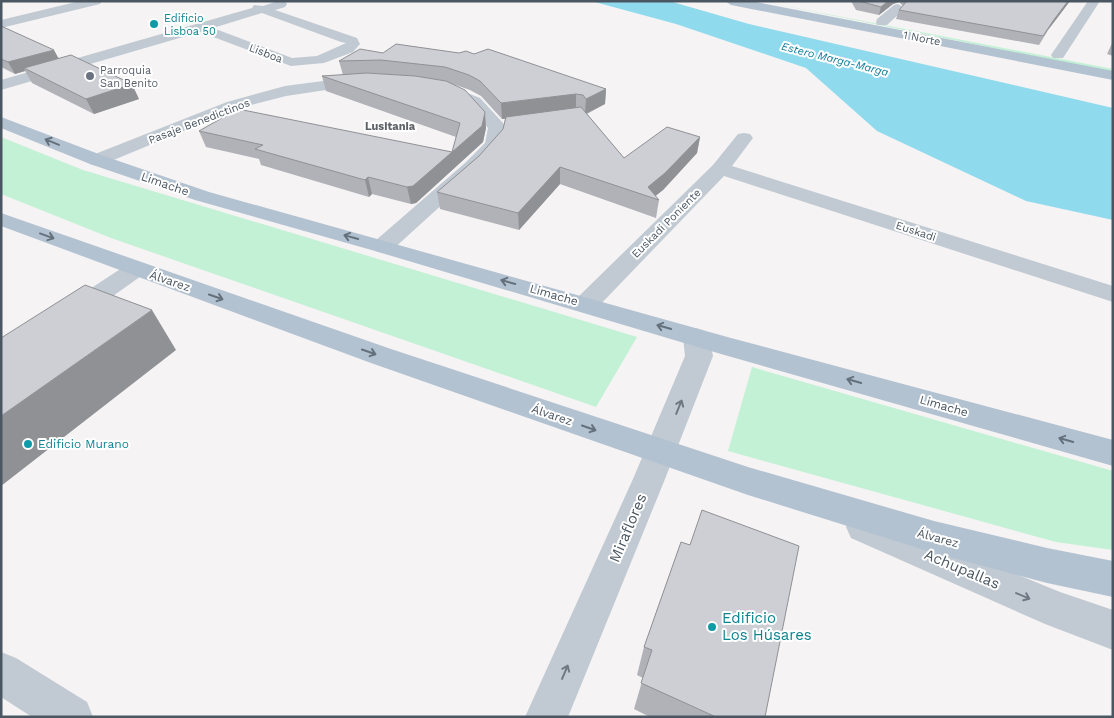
<svg xmlns="http://www.w3.org/2000/svg" width="1114" height="718" font-family="'Work Sans',sans-serif">
  <style>
    .green { fill: #c3f1d5 }
    .water { fill: #90daee }
    .lines { fill: none; stroke-linecap: round; stroke-linejoin: round }
    .minor { fill: #c1cad2; fill-rule: evenodd }
    .major { fill: #b3c2d1; fill-rule: evenodd }
    .wall { fill: #b0b2b7 }
    .shaded-wall { fill: #909195 }
    .building { fill: #cdcfd5; stroke: #909195 }
    .oneway { stroke: #64717d }
    .oneway2 { stroke: #6e7983 }
    .culture-dot { fill: #0f9aa8; stroke: #fff; stroke-width: 2 }
    .worship-dot { fill: #6b7280; stroke: #fff; stroke-width: 2 }
    .labels { text-anchor: middle; stroke-width: 4; stroke-linejoin: round; paint-order: stroke }
    .far-culture-label { font-size: 11px; fill: #0d838f; stroke: #fff; text-anchor: start }
    .far-street-label { font-size: 11px; fill: #4a5661; stroke: #fff }
    .far-water-label { font-size: 11px; font-style: italic; fill: #0c7c9b; stroke: #fff }
    .far-worship-label { font-size: 11px; fill: #5b616d; stroke: #fff; text-anchor: start }
    .far-neighbourhood-label { font-size: 11px; font-weight: bold; fill: #5f6368; stroke: #fff }
    .street-label { font-size: 12px; fill: #4a5661; stroke: #fff }
    .culture-label { font-size: 12px; fill: #0d838f; stroke: #fff; text-anchor: start }
    .near-street-label { font-size: 15px; fill: #4a5661; stroke: #fff }
    .near-culture-label { font-size: 15px; fill: #0d838f; stroke: #fff; text-anchor: start }
  </style>
  <rect width="100%" height="100%" fill="#f5f3f3"/>
  <g class="green">
    <polygon points="770,3 1113,69 1113,72"/>
    <polygon points="1,137 83,170 637,337 596,407 111,238 1,194"/>
    <polygon points="752,367 1113,471 1113,550 1056,542 728,451"/>
  </g>
  <polygon class="water" points="591,1 669,1 749,24 1113,108 1113,220 1026,201 877,131 806,68 676,24"/>
  <g class="lines">
    <g class="minor">
      <polygon points="80,1 102,1 100,4 1,28 1,20"/>
      <path d="M278 1H285L287 4 285 7 275 10 357 38 360 44 353 52 324 63 291 66 200 32 1 90V80L252 8 254 5 263 6ZM262 13 341 42 346 43 317 56 292 58 213 28Z"/>
      <polygon points="1088,1 1100,1 1063,58 1053,58 1051,55"/>
      <polygon points="898,4 904,8 902,11 887,25 877,25 876,22 877,19 894,5"/>
      <polygon points="361,76 366,78 369,81 366,84 286,96 239,108 104,164 97,166 90,164 88,160 90,156 227,102 285,86"/>
      <polygon points="455,88 480,98 503,123 506,127 503,144 500,148 479,171 391,251 383,253 375,251 372,246 375,241 465,163 485,143 488,128 468,104 449,96 447,93 449,90"/>
      <polygon points="744,133 750,134 753,138 732,166 1113,286 1113,302 724,176 595,310 586,312 577,310 573,304 577,298 713,165 738,134"/>
      <polygon points="136,262 144,264 148,269 144,274 82,318 73,320 64,318 60,312 64,306 128,264"/>
      <polygon points="696,328 705,331 709,337 713,356 665,479 568,717 525,717 633,479 685,356 683,337 687,331"/>
      <polygon points="863,511 1060,592 1113,610 1113,650 1045,624 851,538 846,527 851,516"/>
      <polygon points="1,652 16,658 87,702 93,717 32,717 1,697"/>
    </g>
    <g class="major">
      <polygon points="725,1 751,1 1113,71 1113,80 731,5"/>
      <polygon points="1,117 104,156 209,192 731,338 1113,440 1113,466 721,354 375,251 195,200 90,164 1,128"/>
      <polygon points="1,213 391,349 748,467 934,521 1047,548 1113,561 1113,597 1047,583 934,553 748,495 371,363 1,226"/>
    </g>
  </g>
  <g class="wall">
    <polygon points="851,1 1070,1 1048,30 1039,45 896,19 899,10 903,6 899,2 893,4 879,15 856,10"/>
    <polygon points="1,26 59,58 139,99 94,114 32,83 25,71 15,74 1,67"/>
    <polygon points="1113,41 1113,56 1107,54"/>
    <polygon points="383,53 474,54 606,89 605,104 587,114 624,158 700,137 697,153 663,190 655,196 659,200 656,218 560,184 519,230 440,209 437,192 479,156 503,129 505,119 502,119 481,96 470,90 447,82 486,128 483,142 416,203 411,204 372,194 369,197 261,165 259,159 206,147 199,131 452,152 456,137 326,91 322,76 343,75 339,61"/>
    <polygon points="681,542 765,717 650,717 634,709 643,678 637,675 644,647"/>
  </g>
  <g class="shaded-wall">
    <polygon points="888,1 899,1 899,2 893,4 879,15 881,7"/>
    <polygon points="1068,1 1070,1 1048,30 1039,45 1053,21"/>
    <polygon points="54,50 60,61 24,68 25,71 15,74 8,62"/>
    <polygon points="132,84 139,99 94,114 86,99"/>
    <polygon points="606,89 605,104 585,114 586,99"/>
    <polygon points="576,94 576,109 502,119 501,103"/>
    <polygon points="485,112 486,128 483,142 416,203 411,204 407,187 413,186 482,126"/>
    <polygon points="700,137 697,153 663,190 653,198 648,187"/>
    <polygon points="560,167 560,184 519,230 518,213"/>
    <polygon points="368,177 372,194 369,197 365,180"/>
    <polygon points="152,310 176,350 1,486 1,416"/>
  </g>
  <g class="building">
    <polygon points="859,1 888,1 881,7"/>
    <polygon points="907,1 1068,1 1053,21 1043,36 899,10"/>
    <polygon points="1,26 54,50 8,62 1,59"/>
    <polygon points="396,44 459,53 466,51 474,54 488,49 606,89 586,99 583,95 576,94 501,103 480,81 469,75 445,67 381,60 339,61 360,49 383,53"/>
    <polygon points="71,55 132,84 86,99 24,68"/>
    <polygon points="367,73 415,76 446,81 465,90 485,112 482,126 413,186 407,187 368,177 365,180 255,149 263,145 199,131 238,109 452,152 460,123 322,76"/>
    <polygon points="581,107 624,158 667,127 700,137 665,173 648,187 659,200 560,167 518,213 437,192 479,156 503,129 506,117"/>
    <polygon points="85,285 152,310 1,416 1,338"/>
    <polygon points="702,510 799,546 765,717 716,717 641,683 652,650 644,647 681,542 690,545"/>
  </g>
  <defs><path id="oneway-shaft" d="M-6 0H5M1.5-3L5.5 0L1.5 3" fill="none" stroke-width="1.6" stroke-linecap="round" stroke-linejoin="round" transform="scale(1.25)"/></defs>
  <g class="oneway">
    <use href="#oneway-shaft" transform="translate(52 142) rotate(-158)"/>
    <use href="#oneway-shaft" transform="translate(47 236) rotate(20)"/>
    <use href="#oneway-shaft" transform="translate(351 237) rotate(-165)"/>
    <use href="#oneway-shaft" transform="translate(508 282) rotate(-164)"/>
    <use href="#oneway-shaft" transform="translate(216 297) rotate(19)"/>
    <use href="#oneway-shaft" transform="translate(664 327) rotate(-164)"/>
    <use href="#oneway-shaft" transform="translate(369 352) rotate(19)"/>
    <use href="#oneway-shaft" transform="translate(854 381) rotate(-164)"/>
    <use href="#oneway-shaft" transform="translate(589 428) rotate(19)"/>
    <use href="#oneway-shaft" transform="translate(1066 440) rotate(-164)"/>
  </g>
  <g class="oneway2">
    <use href="#oneway-shaft" transform="translate(679 407) rotate(-68)"/>
    <use href="#oneway-shaft" transform="translate(1023 596) rotate(23)"/>
    <use href="#oneway-shaft" transform="translate(565 672) rotate(-67)"/>
  </g>
  <g class="culture-dot">
    <circle cx="154" cy="24" r="5"/>
    <circle cx="28" cy="444" r="5"/>
    <circle cx="712" cy="627" r="5"/>
  </g>
  <circle class="worship-dot" cx="90" cy="76" r="5"/>
  <g class="labels">
    <g class="far-culture-label">
      <text x="164" y="22">Edificio<tspan x="164" dy="13">Lisboa 50</tspan></text>
    </g>
    <g class="far-street-label">
      <text transform="translate(922 38) rotate(11)" y="4">1 Norte</text>
      <text transform="translate(266 53) rotate(21)" y="4">Lisboa</text>
      <text transform="translate(199 121) rotate(-21)" y="4">Pasaje Benedictinos</text>
      <text transform="translate(666 223) rotate(-45)" y="4">Euskadi Poniente</text>
      <text transform="translate(916 231) rotate(18)" y="4">Euskadi</text>
    </g>
    <g class="far-water-label">
      <text transform="translate(835 59) rotate(14)" y="4">Estero Marga-Marga</text>
    </g>
    <g class="far-worship-label">
      <text x="100" y="74">Parroquia<tspan x="100" dy="13">San Benito</tspan></text>
    </g>
    <g class="far-neighbourhood-label">
      <text x="390" y="130">Lusitania</text>
    </g>
    <g class="street-label">
      <text transform="translate(165 184) rotate(19)" y="4">Limache</text>
      <text transform="translate(170 281) rotate(19)" y="4">Álvarez</text>
      <text transform="translate(554 295) rotate(16)" y="4">Limache</text>
      <text transform="translate(944 406) rotate(16)" y="4">Limache</text>
      <text transform="translate(552 415) rotate(19)" y="4">Álvarez</text>
      <text transform="translate(938 538) rotate(15)" y="4">Álvarez</text>
    </g>
    <g class="culture-label">
      <text x="38" y="448">Edificio Murano</text>
    </g>
    <g class="near-street-label">
      <text transform="translate(628 528) rotate(-67)" y="5">Miraflores</text>
      <text transform="translate(962 569) rotate(23)" y="5">Achupallas</text>
    </g>
    <g class="near-culture-label">
      <text x="722" y="623">Edificio<tspan x="722" dy="17">Los Húsares</tspan></text>
    </g>
  </g>
  <rect width="1114" height="718" fill="none" stroke="#4a5661" stroke-width="5"/>
</svg>
